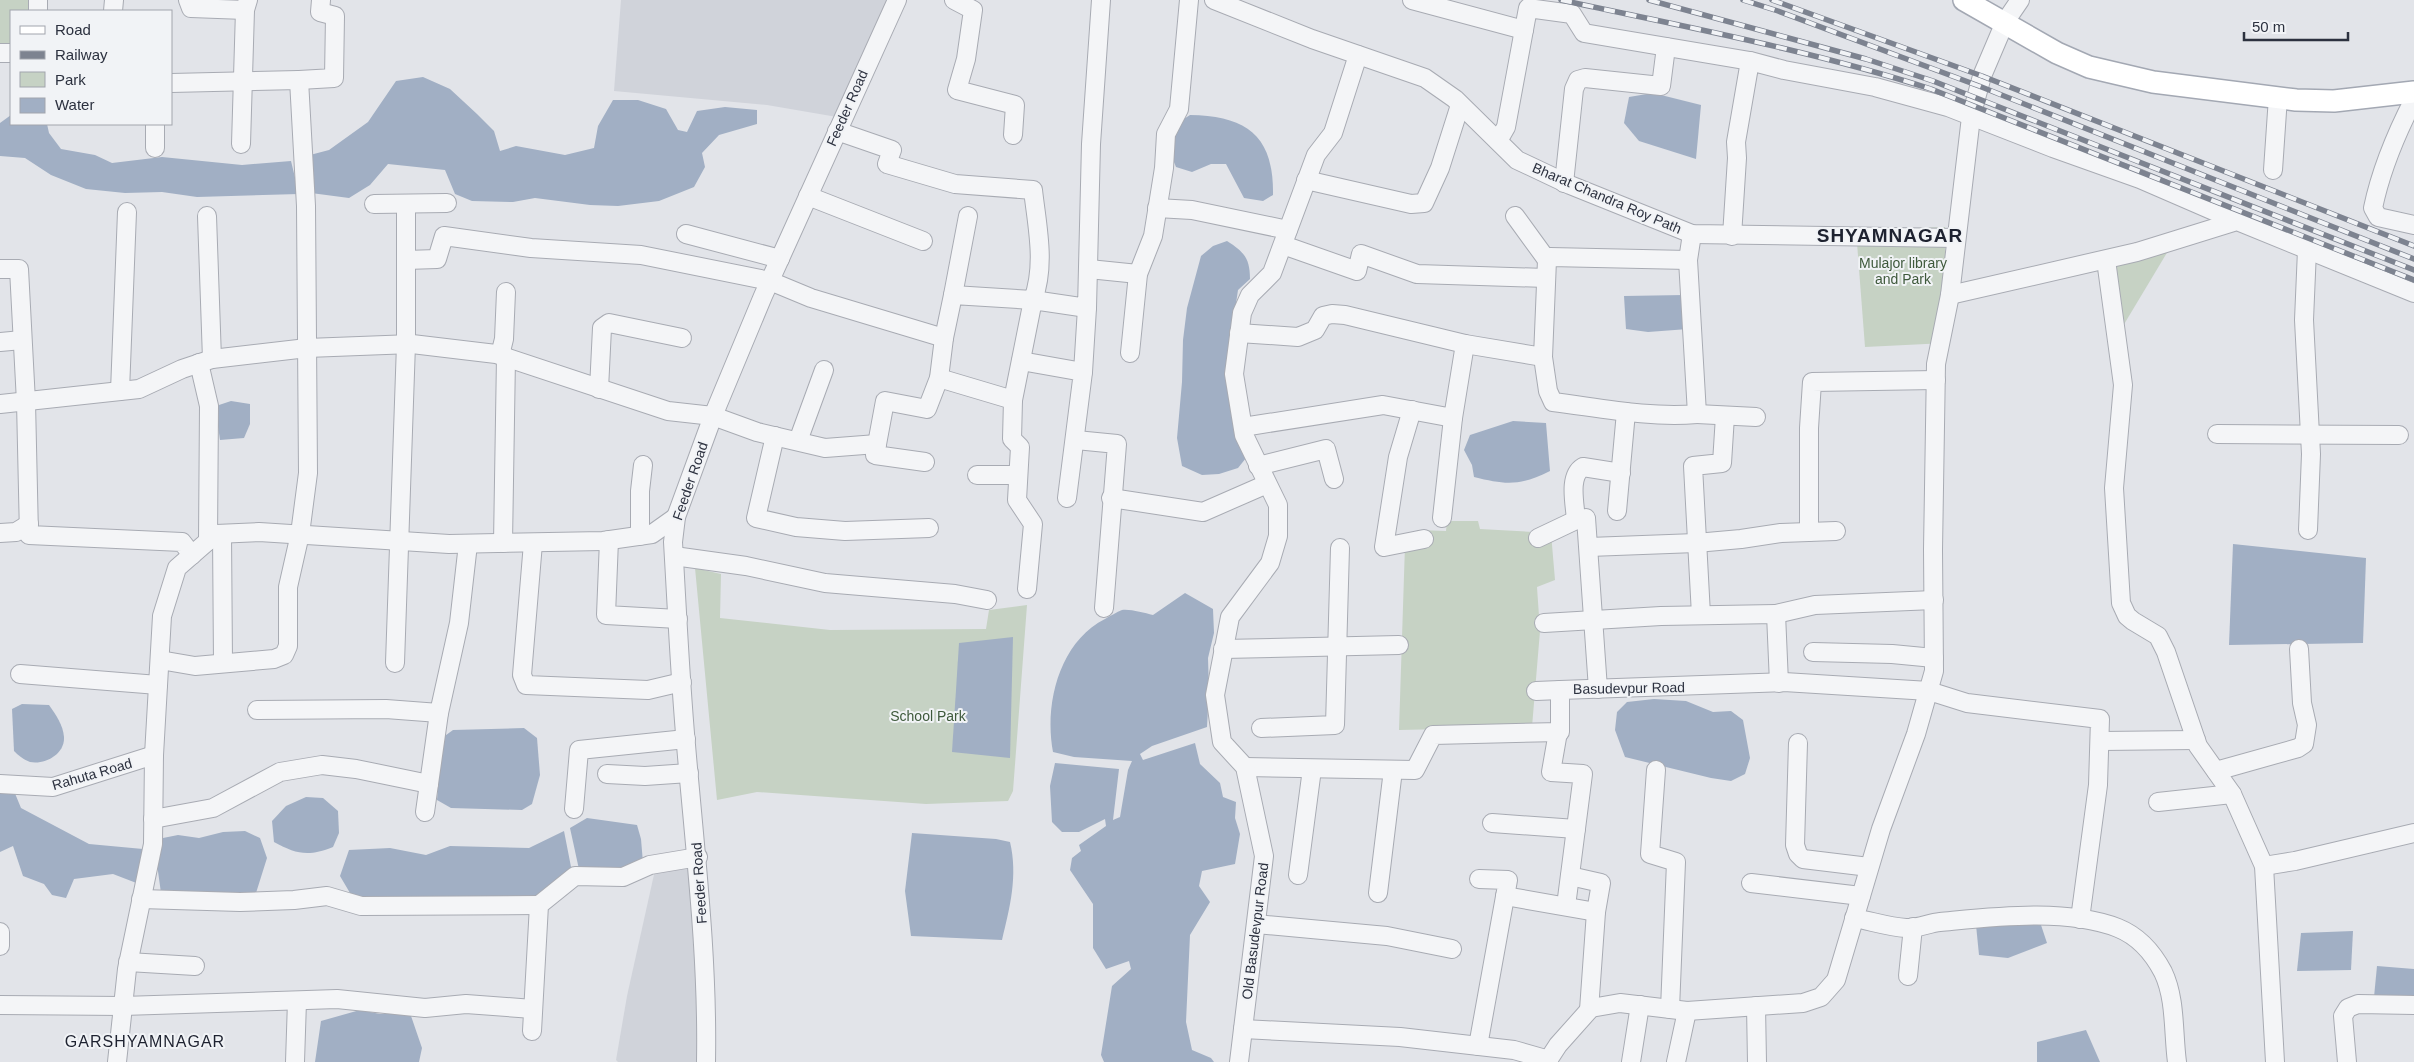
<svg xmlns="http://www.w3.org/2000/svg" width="2414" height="1062" font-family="Arial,sans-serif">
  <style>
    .built { fill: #d0d3da }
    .green { fill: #c6d2c4 }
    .water { fill: #a1afc4 }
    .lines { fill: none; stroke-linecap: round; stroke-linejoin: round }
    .minor-casing { stroke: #a8abb3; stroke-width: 20 }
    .major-casing { stroke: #a3a8b3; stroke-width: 24 }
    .minor { stroke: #f4f5f7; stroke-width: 18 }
    .major { stroke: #fff; stroke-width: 21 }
    .rail-casing { stroke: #7d8390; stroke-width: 5.5 }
    .rail { stroke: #f1f3f6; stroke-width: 4; stroke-dasharray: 11; stroke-linecap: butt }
    .labels { text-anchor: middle; stroke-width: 4; stroke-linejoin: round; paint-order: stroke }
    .street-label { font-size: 14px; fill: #2c313f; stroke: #f1f3f6 }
    .park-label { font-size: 14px; fill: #3e593b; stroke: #f1f3f6 }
    .quarter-label { font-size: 16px; letter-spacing: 1px; fill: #1e2230; stroke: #f1f3f6 }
    .district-label { font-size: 19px; font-weight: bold; letter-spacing: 1px; fill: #1e2230; stroke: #f1f3f6 }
  </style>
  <rect width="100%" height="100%" fill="#e2e4e9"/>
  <g class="built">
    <polygon points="621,0 892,0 837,117 767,105 614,91"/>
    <polygon points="694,861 700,1062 618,1062 616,1060 627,996 655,870"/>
  </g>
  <g class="green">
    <polygon points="0,0 34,0 33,11 11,11 11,46 0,45"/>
    <polygon points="1945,227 1946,343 1865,347 1856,230"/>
    <polygon points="2171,246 2114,341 2096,265"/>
    <polygon points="1447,521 1478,521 1480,529 1551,533 1555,580 1537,587 1540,631 1532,727 1399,730 1405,545 1416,540 1417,530 1446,531"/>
    <polygon points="695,568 721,574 720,618 830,630 986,629 989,610 1027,605 1013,791 1008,801 926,804 757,792 717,800"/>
  </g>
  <g class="water">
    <polygon points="423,77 450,89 477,114 494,131 500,151 516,146 565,155 594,148 598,126 613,100 638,100 666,109 678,130 687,132 697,111 725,107 757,110 757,124 719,135 702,153 705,167 694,187 659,201 618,206 590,205 535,198 513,202 472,201 455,194 445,170 388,164 370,185 349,198 311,193 310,155 329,150 368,122 396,81"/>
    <polygon points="1653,93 1701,105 1696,159 1639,141 1624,123 1629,97"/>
    <polygon points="11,115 11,124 47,124 49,133 61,149 95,155 112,163 162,157 242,165 291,161 299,194 197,197 162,192 125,193 86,189 51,175 25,158 0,156 0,123"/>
    <path d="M1190 115C1247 116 1274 136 1273 195L1263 201 1244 198 1226 164H1211L1192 172 1176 167 1172 157 1173 126Z"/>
    <path d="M1227 241C1244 252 1250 258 1250 279L1238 290 1228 357 1246 458 1238 468 1219 474 1202 475 1182 466 1177 438 1182 382 1183 340 1187 308 1201 256 1213 246Z"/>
    <polygon points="1684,295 1688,329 1648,332 1626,329 1624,296"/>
    <polygon points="231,401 250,404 250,424 244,438 220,440 218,426 219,405"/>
    <path d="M1513 421 1546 423 1550 471C1520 486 1506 485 1474 477L1472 465 1464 450 1470 435Z"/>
    <polygon points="2233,544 2366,558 2363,643 2229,645"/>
    <path d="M1185 593 1213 609 1214 633 1208 658 1209 690 1207 727 1152 746 1140 754 1143 760 1195 743 1200 764 1220 783 1223 797 1236 802 1235 818 1240 834 1235 864 1202 871 1199 886 1210 902 1190 935 1186 1022 1192 1050 1211 1058 1214 1062H1104L1101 1055 1112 986 1131 969 1129 961 1106 969 1093 948V904L1070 870 1072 858 1081 851 1079 845 1106 826 1105 819 1079 832H1062L1052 822 1050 786 1055 763 1119 769 1113 820 1120 817 1128 770 1132 761 1074 757 1053 752C1044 705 1059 642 1105 619 1110 616 1117 612 1122 610 1131 609 1144 613 1153 615Z"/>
    <polygon points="1013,637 1010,758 952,752 959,643"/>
    <polygon points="1654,699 1686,701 1713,712 1731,711 1743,720 1750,758 1745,774 1731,781 1711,778 1625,757 1615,730 1617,712 1627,702"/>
    <path d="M22 704 49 705C56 715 63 725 64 737 65 754 45 765 30 762 24 760 18 755 14 751L12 709Z"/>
    <polygon points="524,728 537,738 540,775 532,804 522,810 451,808 437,800 442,738 453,730"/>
    <polygon points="0,790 14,791 21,808 89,844 143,849 139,884 113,874 74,879 66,898 52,895 44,884 23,876 13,846 0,852"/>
    <path d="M306 797 323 798 338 811 339 833 333 847C308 857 296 854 274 842L272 821 286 806Z"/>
    <polygon points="587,818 637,825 641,839 643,863 620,874 580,874 570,828"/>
    <polygon points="245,831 260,838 267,858 256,893 231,898 161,893 157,864 163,838 178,835 199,838 223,832"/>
    <polygon points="564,831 572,872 536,902 365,899 350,893 340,876 349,850 390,848 426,855 450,846 529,848"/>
    <path d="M912 833 996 839 1010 842C1018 876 1010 907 1002 940L911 936 905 891Z"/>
    <polygon points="2039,919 2047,943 2008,958 1979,955 1976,925"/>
    <polygon points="2353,931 2351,970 2297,971 2301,933"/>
    <polygon points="2377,966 2414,969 2414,998 2374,997"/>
    <polygon points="360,1010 380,1014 410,1013 422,1048 419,1062 315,1062 321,1021"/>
    <polygon points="2086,1030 2100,1062 2037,1062 2037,1042"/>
  </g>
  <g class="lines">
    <defs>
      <g id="minor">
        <polyline points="188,0 191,8 245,10"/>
        <polyline points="954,0 973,10 966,59 957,90 1015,105 1013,135"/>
        <polyline points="1214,0 1312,39 1425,78 1455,99 1517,160 1570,185 1692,234 1956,238"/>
        <polyline points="1412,0 1524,30"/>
        <polyline points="38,11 38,0"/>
        <polyline points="113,11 114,0"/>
        <polyline points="0,53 11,53"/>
        <polyline points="299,80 334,78 335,16 320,12 321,0"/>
        <path d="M2414 99C2396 134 2381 169 2373 208L2378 217 2414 225"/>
        <path d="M837 131 892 150 887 164 955 184 1033 190C1037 226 1046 264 1033 300L953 295 944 338 939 378 927 409 885 401 875 455 925 462"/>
        <polyline points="1498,141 1506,127 1528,8 1572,14 1584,33 1750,61"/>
        <polyline points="241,144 245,10 248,0"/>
        <polyline points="155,148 155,124"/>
        <polyline points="2273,170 2278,97"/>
        <polyline points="1306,180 1411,204 1424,203 1440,168 1460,105"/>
        <polyline points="1564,183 1574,89 1578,80 1585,78 1661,86 1666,47"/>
        <polyline points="808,196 923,241"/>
        <polyline points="374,204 447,203"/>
        <polyline points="1157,208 1192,210 1288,230"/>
        <polyline points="207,216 212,359"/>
        <polyline points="1515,216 1547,260"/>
        <polyline points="686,234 780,259"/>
        <polyline points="1732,236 1737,158 1736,142 1750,61 1784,70 1875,87 1948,107 2053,148 2140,179 2237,221"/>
        <polyline points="1283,245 1357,271 1361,254 1417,274 1546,278"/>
        <polyline points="2307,250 2304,320 2311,454 2308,530"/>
        <polyline points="406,260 437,259 444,236 531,248 641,255 770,281 811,298 944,338"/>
        <polyline points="2106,260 2123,385 2114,488 2121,603 2127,616 2133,621 2158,636 2166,652 2198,746 2232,794 2264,866 2275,1062"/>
        <polyline points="0,269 19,269 26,402 29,535 182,542 192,555"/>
        <polyline points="1089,269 1138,274"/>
        <polyline points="953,295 968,216"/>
        <polyline points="1950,295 2137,252 2237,221 2414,293"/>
        <polyline points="1239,333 1298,337 1315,330 1323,316 1332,314 1345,315 1465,344"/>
        <polyline points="0,342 22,340"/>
        <polyline points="1130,353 1138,274 1153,236 1164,168 1166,134 1179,109 1189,0"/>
        <polyline points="500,355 504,339 506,292"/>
        <path d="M1543 357 1548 391 1553 402C1601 408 1649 418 1697 414L1688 260 1692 234"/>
        <polyline points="1021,361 1083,372 1067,498"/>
        <polyline points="199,363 209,406 208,541"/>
        <polyline points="1083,372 1087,308"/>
        <polyline points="939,378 1013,400"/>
        <polyline points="599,389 602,328 609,323 682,338"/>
        <polyline points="120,391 127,212"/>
        <polyline points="0,404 139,389 182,369 212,359 307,348 412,344 496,354 668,411 713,416 757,432 825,448 877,444"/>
        <polyline points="1412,410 1398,457 1384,547 1424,539"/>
        <polyline points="1697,414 1756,417"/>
        <polyline points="1243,427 1383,405 1453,418 1465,344 1543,357 1547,260 1550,257 1688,260"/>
        <polyline points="2217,434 2399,435"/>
        <polyline points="775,436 756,518 796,527 845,531 929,528"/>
        <polyline points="1076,440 1117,444 1104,608"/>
        <polyline points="798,441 824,370"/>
        <polyline points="1258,466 1326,449 1334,479"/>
        <polyline points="977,475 1018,475"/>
        <polyline points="1111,498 1203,512 1267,484"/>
        <polyline points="1617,511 1626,412"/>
        <polyline points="1442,518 1453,418"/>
        <path d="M1576 520C1575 504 1568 476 1583 467L1621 473"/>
        <polyline points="1809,532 1809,428 1812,382 1936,380"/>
        <polyline points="0,533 16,532 29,524"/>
        <polyline points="222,534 223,663"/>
        <polyline points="640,536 640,491 643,465"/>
        <polyline points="1538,538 1576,520 1586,518 1598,689"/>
        <polyline points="609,540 606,615 678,619"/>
        <polyline points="503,543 506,357"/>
        <polyline points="533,543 522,675 526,685 648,690 682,682"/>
        <polyline points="1589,547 1696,543 1741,539 1781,533 1836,531"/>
        <polyline points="674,556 746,566 825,583 955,594 987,600"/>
        <polyline points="1027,589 1033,524 1017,500 1020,447 1012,439 1013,400 1033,300 1087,308 1091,144 1101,0"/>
        <polyline points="1776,614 1815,605 1934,600"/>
        <polyline points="1701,615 1693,466 1722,463 1725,416"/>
        <polyline points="1544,623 1661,616 1776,614 1779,683"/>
        <polyline points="1223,649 1399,645"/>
        <polyline points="1813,652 1892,654 1934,658"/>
        <polyline points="160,660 195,666 274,659 284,655 288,646 288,587 300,534 308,473 306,206 299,80 171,83"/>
        <polyline points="395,663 406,344 406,204"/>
        <polyline points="20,674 158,685"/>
        <polyline points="1536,691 1560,690"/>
        <polyline points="257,710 386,709 439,713"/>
        <polyline points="1261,728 1335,725 1340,548"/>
        <polyline points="1558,732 1551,772 1583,774 1566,906"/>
        <polyline points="2101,741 2196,740"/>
        <polyline points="1798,743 1795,845 1798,854 1803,859 1869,867"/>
        <polyline points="1245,767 1415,770 1433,735 1560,732 1560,690 1784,682 1929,691 1967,703 2100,719 2098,785 2080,919"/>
        <polyline points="1656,770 1650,854 1676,862 1670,1009"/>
        <polyline points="2216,771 2298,748 2304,744 2307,725 2302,703 2299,649"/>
        <polyline points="607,774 645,776 689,773"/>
        <polyline points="0,784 53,787 154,755"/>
        <polyline points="2158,802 2232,794"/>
        <polyline points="574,809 579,750 686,739"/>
        <polyline points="425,812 439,713 459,623 468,544"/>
        <polyline points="153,819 213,808 280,772 322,765 356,769 429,784"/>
        <polyline points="1492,823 1576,829"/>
        <polyline points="2264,866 2295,861 2414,833"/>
        <polyline points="1298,875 1312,769"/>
        <polyline points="1570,876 1601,883 1596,912 1589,1010"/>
        <polyline points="1751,883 1861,896"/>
        <polyline points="1378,893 1393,770"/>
        <polyline points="1505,896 1596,912"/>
        <polyline points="141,899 240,902 294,900 327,896 361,906 539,905"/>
        <path d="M1854 918C1871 921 1889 927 1906 928 1917 929 1929 923 1940 922 1994 917 2066 908 2118 928 2138 936 2153 953 2163 972 2176 999 2173 1033 2177 1062"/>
        <polyline points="1256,924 1387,936 1452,949"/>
        <polyline points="0,932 0,946"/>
        <polyline points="128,962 195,966"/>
        <polyline points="1908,976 1913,927"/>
        <polyline points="0,1005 123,1006 337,999 425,1008 466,1004 533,1009"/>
        <polyline points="1756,1006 1757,1062"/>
        <polyline points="1243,1029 1400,1037 1514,1050 1549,1060"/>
        <polyline points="532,1031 539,905 575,876 623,877 650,865 698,857"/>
        <polyline points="1478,1046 1508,880 1479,879"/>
        <polyline points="117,1062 127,969 153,844 154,755 162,616 177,568 216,534 259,532 449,544 603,541 652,534 676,517"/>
        <polyline points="295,1062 297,1001"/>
        <path d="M706 1062C708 956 695 851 686 745 680 678 677 609 673 542L676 517 713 416 763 296 897 0"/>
        <polyline points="1239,1062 1264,856 1245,767 1222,742 1215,695 1230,617 1270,563 1278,536 1278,505 1244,435 1234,374 1242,313 1250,295 1272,273 1316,155 1333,133 1358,55"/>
        <polyline points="1547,1062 1558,1045 1591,1008 1620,1003 1687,1011 1803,1003 1821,997 1836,980 1881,829 1916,734 1934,671 1933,550 1936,364 1950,295 1971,117 1982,76 2005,22 2020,0"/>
        <polyline points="1631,1062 1640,1005"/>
        <polyline points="1676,1062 1687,1011"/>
        <polyline points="2347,1062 2343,1016 2348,1008 2358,1004 2414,1005"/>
      </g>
      <polyline id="major" points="1964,0 2057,53 2089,67 2153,82 2296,100 2334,101 2414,92"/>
    </defs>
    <use href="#minor" class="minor-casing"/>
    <use href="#major" class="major-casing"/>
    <use href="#minor" class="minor"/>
    <use href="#major" class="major"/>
    <defs>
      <g id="rail">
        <path d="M1561 0C1686 27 1810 50 1931 89L2414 280"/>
        <polyline points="1649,0 1866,59 1933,81 2414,270"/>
        <polyline points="1743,0 1778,11 1979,86 2414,259"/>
        <polyline points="1772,0 1982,76 2414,246"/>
      </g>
    </defs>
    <use href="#rail" class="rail-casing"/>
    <use href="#rail" class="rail"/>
  </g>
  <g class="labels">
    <g class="street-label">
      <text transform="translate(847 108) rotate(-66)" y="5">Feeder Road</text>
      <text transform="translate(1607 198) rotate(23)" y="5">Bharat Chandra Roy Path</text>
      <text transform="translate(690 481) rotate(-71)" y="5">Feeder Road</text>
      <text transform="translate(1629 688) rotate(-1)" y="5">Basudevpur Road</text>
      <text transform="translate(92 774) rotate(-16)" y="5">Rahuta Road</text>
      <text transform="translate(699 883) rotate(-94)" y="5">Feeder Road</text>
      <text transform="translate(1255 931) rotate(-83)" y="5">Old Basudevpur Road</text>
    </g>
    <g class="park-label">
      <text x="1903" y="268">Mulajor library<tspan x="1903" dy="16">and Park</tspan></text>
      <text x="928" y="721">School Park</text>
    </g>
    <g class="quarter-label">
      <text x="145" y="1047">GARSHYAMNAGAR</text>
    </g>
    <g class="district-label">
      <text x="1890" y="242">SHYAMNAGAR</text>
    </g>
  </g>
  <rect x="10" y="10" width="162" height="115" fill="#f1f3f6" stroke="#a2a5ad"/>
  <rect x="20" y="26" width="25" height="8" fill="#ffffff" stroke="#a2a5ad"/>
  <text x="55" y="35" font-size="15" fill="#2c313f">Road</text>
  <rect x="20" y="51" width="25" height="8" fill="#7d8390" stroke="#a2a5ad"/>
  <text x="55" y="60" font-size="15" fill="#2c313f">Railway</text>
  <rect x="20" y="72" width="25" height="15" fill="#c6d2c4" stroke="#a2a5ad"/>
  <text x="55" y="85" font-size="15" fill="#2c313f">Park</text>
  <rect x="20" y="98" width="25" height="15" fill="#a1afc4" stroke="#a2a5ad"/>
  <text x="55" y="110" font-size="15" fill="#2c313f">Water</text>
  <path d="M2244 32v8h104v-8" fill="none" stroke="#2c313f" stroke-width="2.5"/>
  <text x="2252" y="32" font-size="15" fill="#2c313f" stroke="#f1f3f6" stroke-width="4" paint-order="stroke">50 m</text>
</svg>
